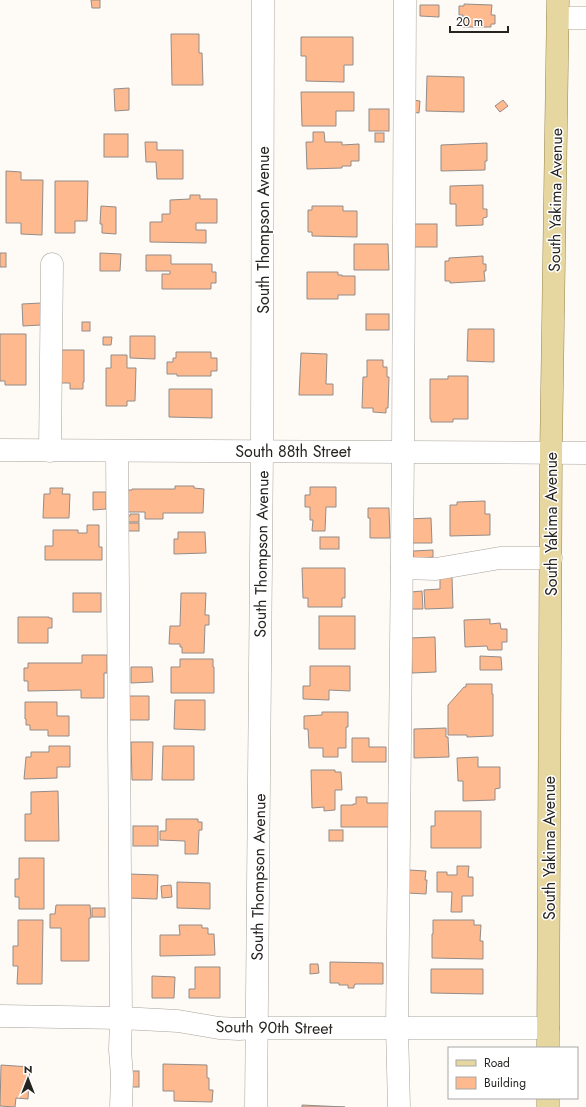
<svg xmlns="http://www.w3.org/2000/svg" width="586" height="1107" font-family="Jost,sans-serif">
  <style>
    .building { fill: #feb98e; stroke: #948c88 }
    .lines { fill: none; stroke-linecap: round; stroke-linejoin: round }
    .minor-casing { stroke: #a8a39c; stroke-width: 23 }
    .major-casing { stroke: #98864b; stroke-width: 23 }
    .minor { stroke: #fff; stroke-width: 22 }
    .major { stroke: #e6d6a0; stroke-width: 22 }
    .labels { text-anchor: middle; stroke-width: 3; stroke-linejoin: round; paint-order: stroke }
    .street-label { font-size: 16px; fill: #262421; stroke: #fff }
  </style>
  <rect width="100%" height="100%" fill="#fefbf6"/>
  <g class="building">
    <polygon points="91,0 100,0 100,8 92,8"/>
    <polygon points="464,4 492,5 491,15 495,15 495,24 491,24 491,27 462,27 463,15 459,15 459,6 464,6"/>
    <polygon points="420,5 439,5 439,17 420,16"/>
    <polygon points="171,34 199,34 199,53 202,53 203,85 172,85"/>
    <polygon points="301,37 353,37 353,65 344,65 344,82 306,81 306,56 301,56"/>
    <polygon points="427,76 464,77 464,112 426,111"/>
    <polygon points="129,88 129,110 115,111 114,89"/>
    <polygon points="301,92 354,92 354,111 336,111 336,126 302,126"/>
    <polygon points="413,100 420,101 419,113 412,112"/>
    <polygon points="503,100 508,106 500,112 495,106"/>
    <rect x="369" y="109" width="20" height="22"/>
    <polygon points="313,132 324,132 325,142 342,142 342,145 359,144 359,161 351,161 351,166 342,166 342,168 307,169 306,142 313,142"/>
    <rect x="375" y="133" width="9" height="9"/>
    <rect x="104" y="134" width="24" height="23"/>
    <polygon points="145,142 157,142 157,150 183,150 183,179 157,179 156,162 146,162"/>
    <polygon points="487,143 487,161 485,161 485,170 441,171 441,145"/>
    <polygon points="6,171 21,172 21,180 43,180 42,235 21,234 21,223 6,223"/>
    <polygon points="55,181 88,181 87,221 75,221 75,233 55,233"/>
    <polygon points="483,185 483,209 487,209 487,217 483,218 483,225 456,226 456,204 450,204 450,186"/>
    <polygon points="190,195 200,195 200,199 217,199 217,223 196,223 196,230 206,230 206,243 150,242 150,222 162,222 162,214 170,214 170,200 190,199"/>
    <polygon points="101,206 116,207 116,234 102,233 102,224 100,224"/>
    <polygon points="312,206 343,206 343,211 357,211 357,237 312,236 312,232 308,232 308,210 312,210"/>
    <rect x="412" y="224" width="25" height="23"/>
    <polygon points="354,244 388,244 389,270 354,270"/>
    <rect x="0" y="253" width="6" height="14"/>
    <polygon points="100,253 121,254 120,271 100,271"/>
    <polygon points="146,255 171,255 171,264 212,264 212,272 216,272 216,283 211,283 211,289 162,289 162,274 170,274 170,271 146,271"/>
    <polygon points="483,256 483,264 486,264 486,271 484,271 485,281 450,283 450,281 445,281 445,261 449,261 449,258"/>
    <polygon points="307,272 338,272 338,275 342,275 342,276 355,276 355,295 338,295 338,299 307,299"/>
    <polygon points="41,303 41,325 23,326 22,304"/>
    <rect x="366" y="314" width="23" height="16"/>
    <rect x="82" y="322" width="8" height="9"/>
    <polygon points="468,329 494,329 494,362 467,361"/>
    <polygon points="0,334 26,334 26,385 5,385 5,381 0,381"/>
    <polygon points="130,336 155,336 155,359 130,358"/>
    <polygon points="103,337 112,337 111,345 103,345"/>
    <polygon points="56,350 84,350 84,382 83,382 83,389 70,389 70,383 56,383"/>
    <polygon points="176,352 211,352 211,358 217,358 217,371 211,371 211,376 177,376 177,374 167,374 167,362 173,362 173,358 176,358"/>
    <polygon points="301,353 327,354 326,384 333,384 333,395 299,395"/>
    <polygon points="111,355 127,355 127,368 136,368 135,401 127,401 127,406 106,406 106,368 111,368"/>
    <polygon points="367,360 383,360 383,367 387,367 387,377 389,377 388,408 386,408 386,413 373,412 373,408 362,408 363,377 367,377"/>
    <polygon points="448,376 468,376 468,419 453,419 453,422 431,422 431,419 430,419 430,379 448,379"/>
    <polygon points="169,389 212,389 212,418 169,417"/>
    <polygon points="175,486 194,486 194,488 204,489 203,513 163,513 163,519 145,519 145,512 127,512 127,490 132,490 132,489 175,489"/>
    <polygon points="310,487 336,487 336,507 326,507 325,531 312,531 313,520 310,520 310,507 305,507 305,495 310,495"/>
    <polygon points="50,488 63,488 62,494 70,494 69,518 43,518 44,494 50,494"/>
    <polygon points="93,492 106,492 106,509 93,510"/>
    <polygon points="485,501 485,514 490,514 490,535 450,536 450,505 457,505 457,502"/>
    <polygon points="368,508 389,508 390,538 370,538 370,518 368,518"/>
    <polygon points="130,514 139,514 139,522 127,522 127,516 130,516"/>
    <polygon points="431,518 432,543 408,543 407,519"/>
    <rect x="128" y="523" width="11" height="8"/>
    <polygon points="87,525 99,525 99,547 102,547 102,560 45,560 45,546 53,546 53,530 78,530 78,533 87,533"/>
    <polygon points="178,532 205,532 206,553 174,554 174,539 178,539"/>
    <rect x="320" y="537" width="19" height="12"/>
    <polygon points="433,550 433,557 414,559 413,551"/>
    <polygon points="302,568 345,568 345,598 342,598 342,607 308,607 308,598 303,598"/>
    <polygon points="440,577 452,577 453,608 425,609 424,590 440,589"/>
    <polygon points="422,591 423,609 412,609 411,592"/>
    <rect x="73" y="593" width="28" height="19"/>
    <polygon points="181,593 206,593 205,615 209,615 209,625 205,625 204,653 182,653 182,647 180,647 180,644 169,644 170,626 180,626"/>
    <rect x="319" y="616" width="36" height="33"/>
    <polygon points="18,617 49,617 49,618 52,618 52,628 48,628 48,643 18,643"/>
    <polygon points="490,619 490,624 500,623 501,629 507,629 507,642 502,642 502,650 488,650 487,646 465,647 464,620"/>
    <polygon points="435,637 436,672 412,673 411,638"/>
    <polygon points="82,655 107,655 107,673 104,673 104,698 81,698 81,690 28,691 28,681 24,681 24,668 28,668 28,663 82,663"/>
    <polygon points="480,656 501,657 502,670 480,670"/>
    <polygon points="180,659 213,659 213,667 214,667 214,693 171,693 171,667 180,667"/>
    <polygon points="310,666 350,666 350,691 329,690 329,700 303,699 303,686 310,686"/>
    <polygon points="131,667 152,667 153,682 131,683"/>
    <polygon points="466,684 492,684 492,694 493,694 493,736 467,737 467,735 448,735 448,705 464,687 466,687"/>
    <polygon points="126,696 149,696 149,720 127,720"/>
    <polygon points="175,700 205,700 205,730 174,729"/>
    <polygon points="25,702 57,702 57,716 69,716 69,736 48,736 48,730 30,730 30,725 26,725 26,719 25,719"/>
    <polygon points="322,712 348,712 348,727 346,727 346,748 338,748 338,757 323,757 323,748 309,748 308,729 304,729 304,716 322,715"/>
    <polygon points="446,728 446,737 448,737 449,757 414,758 414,729"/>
    <polygon points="352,738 369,738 369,747 386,747 386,762 352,762"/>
    <polygon points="131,742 153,742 152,780 132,780"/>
    <polygon points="49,746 70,746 70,767 57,767 57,778 24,779 26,757 31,757 31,752 49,752"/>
    <polygon points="163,746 194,746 194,780 162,780"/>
    <polygon points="478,757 478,767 500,767 500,788 495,789 495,800 463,801 463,781 458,781 457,758"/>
    <polygon points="311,770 335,770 335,772 341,772 342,790 335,790 335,810 324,811 324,807 312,808"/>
    <polygon points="58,791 59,841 25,841 25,814 31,814 31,792"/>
    <polygon points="356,797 367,797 367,803 389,803 389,827 341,827 341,805 353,805 353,804 356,804"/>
    <polygon points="435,811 481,811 481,848 431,848 431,826 435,826"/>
    <polygon points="166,819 198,819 198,822 202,822 202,830 199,830 198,854 185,854 185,841 160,840 160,831 166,831"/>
    <rect x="133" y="826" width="25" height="20"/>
    <rect x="329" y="830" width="14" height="11"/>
    <polygon points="19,858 44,858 44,909 19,909 19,897 15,897 15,879 19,879"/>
    <polygon points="457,866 469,866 468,877 473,877 473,896 462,896 462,912 451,912 452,892 437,892 437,872 447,872 447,875 457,875"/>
    <polygon points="409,870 426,871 425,880 427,880 426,894 408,893"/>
    <polygon points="129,874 158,875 157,899 128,898"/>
    <polygon points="177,882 210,883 210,909 177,908"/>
    <polygon points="171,885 172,897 162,898 161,886"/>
    <polygon points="56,905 90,905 91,918 89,918 89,961 61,961 61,928 50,928 50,914 55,914"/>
    <rect x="92" y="908" width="13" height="9"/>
    <polygon points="18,920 43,920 42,984 17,984 18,966 13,966 13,946 18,946"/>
    <polygon points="433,920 474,920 474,925 481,925 480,941 483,941 483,959 432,958 432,934 433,934"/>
    <polygon points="179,925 202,925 202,928 208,928 208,934 214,934 215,955 160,956 160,935 180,935"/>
    <polygon points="330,962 383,963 383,984 355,984 355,985 354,985 354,988 348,988 348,985 339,985 339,983 330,983"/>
    <polygon points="310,964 318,964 319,973 310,974"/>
    <polygon points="195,967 220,967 220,998 189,998 189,989 195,989"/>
    <polygon points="431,969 483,969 483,994 431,993"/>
    <polygon points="152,976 175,977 174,998 152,998"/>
    <polygon points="163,1064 207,1065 207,1078 209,1078 209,1090 213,1090 212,1102 174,1101 174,1091 163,1091"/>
    <polygon points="1,1065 30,1067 28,1099 16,1098 15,1107 0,1106"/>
    <rect x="127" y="1071" width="12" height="16"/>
    <polygon points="302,1105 345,1107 302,1107"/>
  </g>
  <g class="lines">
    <defs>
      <g id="minor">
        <polyline points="558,18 586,18"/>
        <polyline points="0,450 586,453"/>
        <polyline points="50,451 52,264"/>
        <polyline points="117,451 121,1018 120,1050 122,1076 121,1107"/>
        <polyline points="402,568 436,569 500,558 551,558"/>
        <polyline points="0,1016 121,1018 178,1021 219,1028 239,1029 257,1028 548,1028"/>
        <polyline points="256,1107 262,451 263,0"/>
        <polyline points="399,1107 397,1028 403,452 405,0"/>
      </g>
      <g id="major">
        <polyline points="548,1048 551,453 558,0"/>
        <polyline points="548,1107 548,1098"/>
      </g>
    </defs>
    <use href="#minor" class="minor-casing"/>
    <use href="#major" class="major-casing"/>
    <use href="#minor" class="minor"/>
    <use href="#major" class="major"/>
  </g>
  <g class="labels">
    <g class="street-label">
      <text transform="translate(555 200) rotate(-89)" y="6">South Yakima Avenue</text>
      <text transform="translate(263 230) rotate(-90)" y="6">South Thompson Avenue</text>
      <text x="293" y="457">South 88th Street</text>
      <text transform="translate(551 524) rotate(-90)" y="6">South Yakima Avenue</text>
      <text transform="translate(261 554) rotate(-89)" y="6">South Thompson Avenue</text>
      <text transform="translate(549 848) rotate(-90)" y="6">South Yakima Avenue</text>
      <text transform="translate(258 877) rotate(-89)" y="6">South Thompson Avenue</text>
      <text transform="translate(274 1027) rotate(1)" y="6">South 90th Street</text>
    </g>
  </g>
  <rect x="448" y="1047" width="130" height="52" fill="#ffffff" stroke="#a8a7a6"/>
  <rect x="456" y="1060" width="20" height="6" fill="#e6d6a0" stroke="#a8a7a6"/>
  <text x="484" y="1067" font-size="12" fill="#262421">Road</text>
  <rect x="456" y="1077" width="20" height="12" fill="#feb98e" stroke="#a8a7a6"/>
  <text x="484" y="1087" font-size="12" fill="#262421">Building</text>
  <g transform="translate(28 1079)" stroke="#ffffff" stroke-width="3" paint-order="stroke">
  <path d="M0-3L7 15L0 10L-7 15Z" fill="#262421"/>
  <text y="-6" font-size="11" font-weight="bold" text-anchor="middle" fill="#262421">N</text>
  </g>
  <path d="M450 26v6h58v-6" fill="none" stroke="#262421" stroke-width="2"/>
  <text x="456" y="26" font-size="12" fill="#262421" stroke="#ffffff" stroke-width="3" paint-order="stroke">20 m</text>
</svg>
